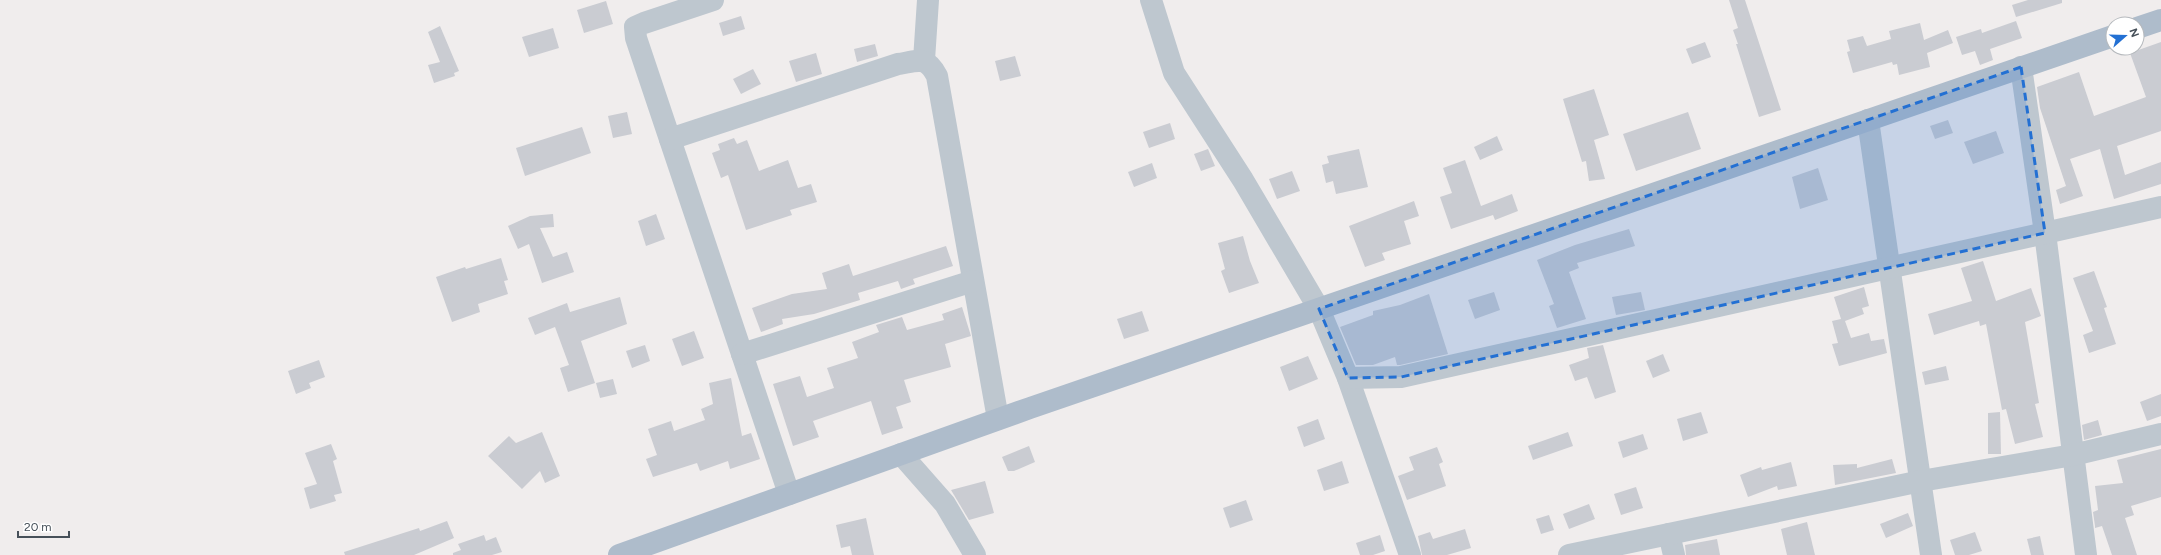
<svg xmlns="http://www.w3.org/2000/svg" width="2161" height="555" font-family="Figtree,sans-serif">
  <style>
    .building { fill: #caccd2 }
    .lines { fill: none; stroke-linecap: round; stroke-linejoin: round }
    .minor { stroke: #bec7cf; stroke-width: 22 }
    .major { stroke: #aebccb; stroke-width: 22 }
    .marked { fill: #2370d3; fill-opacity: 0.2; stroke: #2370d3; stroke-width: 3; stroke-dasharray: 8 5; stroke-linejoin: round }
  </style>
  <rect width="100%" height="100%" fill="#f0eded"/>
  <g class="building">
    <polygon points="1729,0 1745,0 1781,110 1759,117 1736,44 1738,44 1733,30 1738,28"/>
    <polygon points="2028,0 2062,0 2062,3 2016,17 2012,5"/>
    <polygon points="606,1 613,24 584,33 577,10"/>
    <polygon points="741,16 745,29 723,36 719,23"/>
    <polygon points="2016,21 2022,38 1990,49 1993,60 1980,65 1975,51 1962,55 1956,37 1981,29 1982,33"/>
    <polygon points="1920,23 1924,40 1948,30 1953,43 1927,53 1930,67 1899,75 1897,64 1893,65 1892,62 1853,73 1847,52 1850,51 1847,40 1863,36 1867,46 1891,39 1889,31"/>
    <polygon points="440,26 459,71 454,73 455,76 434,83 428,65 440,62 428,32"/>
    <polygon points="553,28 559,48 529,57 522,37"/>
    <polygon points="1705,42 1711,57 1692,64 1686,49"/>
    <polygon points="2161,42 2161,131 2117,146 2125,175 2161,162 2161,184 2114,199 2100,149 2070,159 2083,196 2060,204 2056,190 2066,186 2040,108 2037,87 2079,72 2094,116 2146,97 2130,53"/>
    <polygon points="875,44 878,56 857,62 854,49"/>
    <polygon points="816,53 822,74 796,82 789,61"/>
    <polygon points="1015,56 1021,76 1000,81 995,61"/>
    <polygon points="753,69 761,84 741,94 733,79"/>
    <polygon points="1594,89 1609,135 1594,140 1605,179 1589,181 1586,161 1582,162 1563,99"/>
    <polygon points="627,112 632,134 613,138 608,116"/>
    <polygon points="1688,112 1701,149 1636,171 1623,134"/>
    <polygon points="1948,120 1953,133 1935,139 1930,126"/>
    <polygon points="1170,123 1175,139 1149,148 1143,132"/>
    <polygon points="582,127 591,153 525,176 516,148"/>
    <polygon points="1996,131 2004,153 1973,164 1964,142"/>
    <polygon points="1497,136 1503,150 1480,160 1474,147"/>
    <polygon points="734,138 737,144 747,140 759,171 788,160 798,188 811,184 817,202 790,210 792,215 746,230 728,175 721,178 712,153 720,150 718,144"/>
    <polygon points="1208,149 1215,166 1201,171 1194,154"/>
    <polygon points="1359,149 1368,187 1336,194 1333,181 1326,183 1322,165 1329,163 1327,156"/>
    <polygon points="1465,160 1481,206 1512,194 1518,211 1495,220 1493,215 1451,229 1440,197 1452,193 1443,168"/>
    <polygon points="1152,163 1157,178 1134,187 1128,172"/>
    <polygon points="1818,168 1828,200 1800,209 1792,177"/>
    <polygon points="1292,171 1300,191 1277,199 1269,179"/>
    <polygon points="1414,201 1419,216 1404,221 1411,244 1382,253 1385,260 1365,267 1349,226"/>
    <polygon points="553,214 554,227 540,228 553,257 567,252 574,272 542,283 529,244 518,249 508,226 530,216"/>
    <polygon points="656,214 665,239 646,246 638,221"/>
    <polygon points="1629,229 1635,246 1577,263 1579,268 1569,272 1586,319 1557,328 1549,306 1554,304 1537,260 1575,245"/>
    <polygon points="1243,236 1250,261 1259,283 1229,293 1221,271 1225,269 1218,243"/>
    <polygon points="946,246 953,266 913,279 915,284 901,289 898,281 858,293 860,300 814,314 782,319 783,324 761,332 752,308 792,294 827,289 822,273 849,264 853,276"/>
    <polygon points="501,258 508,280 504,281 508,294 478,304 480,312 452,322 436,277 465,267 466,269"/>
    <polygon points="1983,261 1996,301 2031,288 2041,316 2025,322 2039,403 2035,404 2043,437 2015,444 2006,409 2002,410 1986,324 1980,326 1979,321 1934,335 1928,314 1972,301 1961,268"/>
    <polygon points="2094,271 2107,307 2104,308 2116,344 2089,353 2083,335 2093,331 2073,278"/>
    <polygon points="1864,287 1869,306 1862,308 1864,314 1845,321 1851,338 1869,333 1871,341 1884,339 1887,353 1839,366 1832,344 1838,343 1832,321 1841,319 1834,297"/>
    <polygon points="1494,292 1500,310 1475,319 1468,300"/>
    <polygon points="1641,292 1645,310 1616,315 1612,297"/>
    <polygon points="1429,294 1448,354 1400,365 1397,365 1395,357 1373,365 1356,365 1340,327 1373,315 1373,311 1400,305"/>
    <polygon points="620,297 627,324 581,341 595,383 568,392 560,368 569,365 555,327 535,335 528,318 567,303 570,312"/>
    <polygon points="962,307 971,336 945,344 951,367 904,380 911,402 896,407 903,428 882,435 871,401 813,421 819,437 793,446 773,384 800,376 807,397 834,388 827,368 858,358 852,342 879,332 876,325 902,317 907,330 944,320 942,314"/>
    <polygon points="1142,311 1149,331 1124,339 1117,319"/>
    <polygon points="694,331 704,358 682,366 672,339"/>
    <polygon points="645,345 650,361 632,368 626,351"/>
    <polygon points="1603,345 1616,392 1595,399 1587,377 1575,381 1569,365 1589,358 1587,348"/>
    <polygon points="1663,354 1670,371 1653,378 1646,361"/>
    <polygon points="1308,356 1318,379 1289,391 1280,367"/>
    <polygon points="319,360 325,377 309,383 311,388 296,394 288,371"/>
    <polygon points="1946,366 1949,380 1925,385 1922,372"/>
    <polygon points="731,378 742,436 751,433 760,459 730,469 728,461 700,471 697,463 653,477 646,459 657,455 648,429 671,421 674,431 705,420 701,409 713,404 709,383"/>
    <polygon points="613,379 617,394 600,398 596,383"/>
    <polygon points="2161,394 2161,416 2147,421 2140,402"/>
    <polygon points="1701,412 1708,433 1683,441 1677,419"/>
    <polygon points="2000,412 2001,454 1988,454 1988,413"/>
    <polygon points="1318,419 1325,439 1304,447 1297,427"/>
    <polygon points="2098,420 2102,435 2084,440 2082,425"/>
    <polygon points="542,432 560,476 545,483 540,471 522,489 488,456 509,436 516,443"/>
    <polygon points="1568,432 1573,446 1533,460 1528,446"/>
    <polygon points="1643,434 1648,449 1623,458 1618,442"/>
    <polygon points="331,444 337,459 333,461 342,493 334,495 336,501 310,509 304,488 317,484 305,453"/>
    <polygon points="1029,446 1035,462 1014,471 1008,471 1002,457"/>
    <polygon points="1437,447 1443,462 1439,464 1446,486 1407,500 1398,476 1414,470 1409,457"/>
    <polygon points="2161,449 2161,497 2131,506 2134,515 2125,518 2137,555 2112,555 2102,526 2095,528 2095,526 2093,512 2098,510 2095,486 2123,483 2117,460"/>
    <polygon points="1892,459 1896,473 1835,485 1833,465 1857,464 1857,468"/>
    <polygon points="1342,461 1349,483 1324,491 1317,470"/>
    <polygon points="1791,462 1797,486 1778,490 1777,486 1748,497 1740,475 1761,467 1762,470"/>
    <polygon points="985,481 994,513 969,520 951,490"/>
    <polygon points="1636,487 1643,508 1621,515 1614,494"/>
    <polygon points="1246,500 1253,520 1230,528 1223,508"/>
    <polygon points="1589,504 1595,519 1569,529 1563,514"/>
    <polygon points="1908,513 1913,526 1886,538 1880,524"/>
    <polygon points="1549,515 1554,530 1541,534 1536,519"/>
    <polygon points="866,518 874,555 852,555 850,546 841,548 836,525"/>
    <polygon points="447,521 454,538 414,555 345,555 344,552 419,528 420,531"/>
    <polygon points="1807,522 1815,555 1787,555 1781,529"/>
    <polygon points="1465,529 1471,548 1447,555 1422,555 1418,536 1430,532 1433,539"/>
    <polygon points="1975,532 1982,551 1969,555 1955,555 1950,540"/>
    <polygon points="484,535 486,541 496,537 502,552 492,555 453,555 453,553 461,550 458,544"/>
    <polygon points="1380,535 1385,551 1373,555 1360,555 1356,543"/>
    <polygon points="2040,536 2044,555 2031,555 2027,539"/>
    <polygon points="1717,539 1720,555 1686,555 1685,545"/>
  </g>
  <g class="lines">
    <g class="minor">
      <polyline points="713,0 644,23 635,27 636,38 789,494"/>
      <polyline points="1151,0 1174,73 1243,180 1319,309 1348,378 1410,555"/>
      <polyline points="924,60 928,0"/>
      <polyline points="2021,67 2045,233 2086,555"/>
      <polyline points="1868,120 1931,555"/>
      <path d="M670 139 898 64C918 61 926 55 937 76L998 419"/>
      <polyline points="742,354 973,281"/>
      <polyline points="1348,378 1401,377 2161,207"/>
      <polyline points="901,454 945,504 975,555"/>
      <polyline points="1669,534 1674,555"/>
      <polyline points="1569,555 1921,481 2073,455 2161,434"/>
    </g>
    <g class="major">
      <polyline points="2137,28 2161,20"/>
      <polyline points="619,555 1030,408 2113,36"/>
    </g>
  </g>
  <path class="marked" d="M2021 67 2045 233 1401 377 1348 378 1319 309Z"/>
  <g transform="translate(2125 36) rotate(70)"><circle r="19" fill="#ffffff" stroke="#b5b9bd"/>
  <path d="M0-3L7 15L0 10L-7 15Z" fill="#2370d3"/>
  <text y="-6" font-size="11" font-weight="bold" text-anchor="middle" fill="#465059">N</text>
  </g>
  <path d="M18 531v6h51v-6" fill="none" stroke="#465059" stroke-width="2"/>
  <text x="24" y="531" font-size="12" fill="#465059" stroke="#ffffff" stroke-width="3" paint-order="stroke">20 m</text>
</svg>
